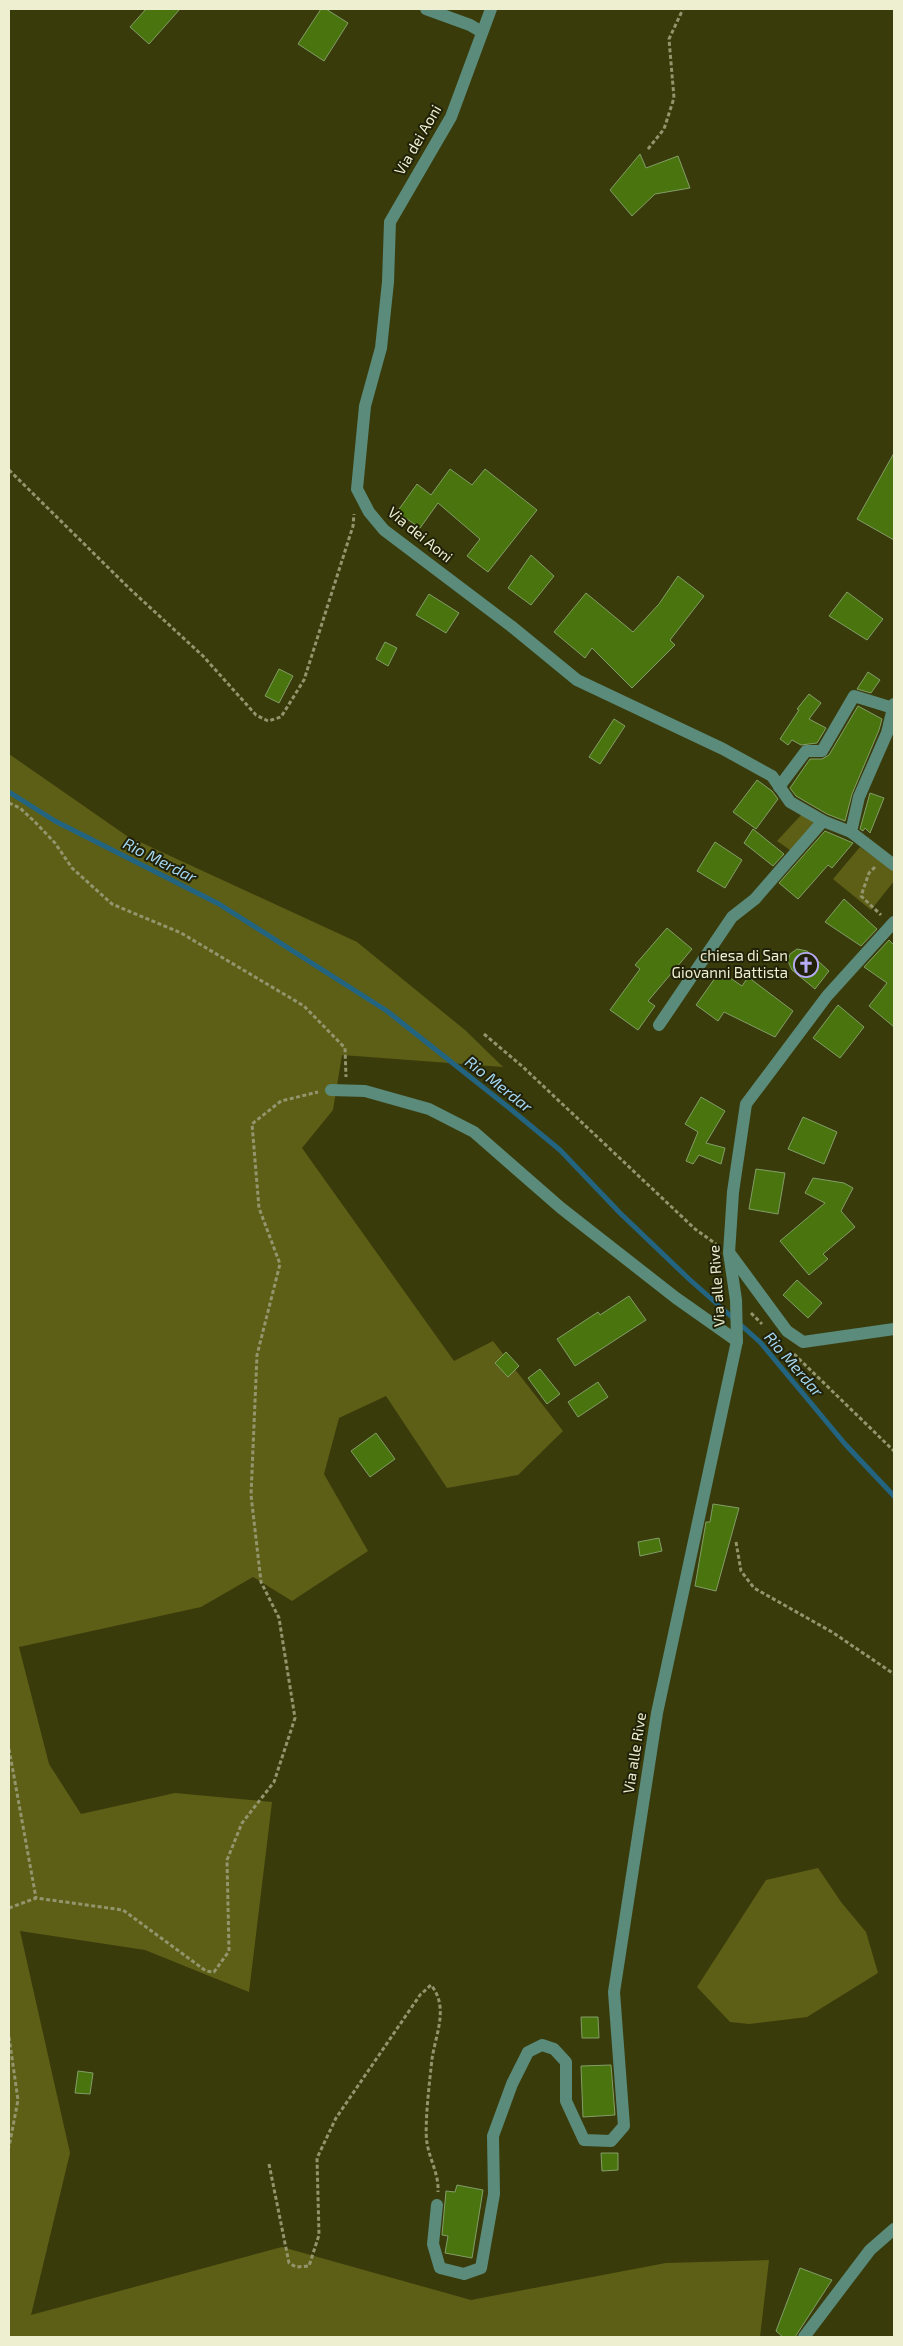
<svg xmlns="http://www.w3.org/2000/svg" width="903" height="2346" font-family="'Exo 2',sans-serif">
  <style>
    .green { fill: #5d5f17 }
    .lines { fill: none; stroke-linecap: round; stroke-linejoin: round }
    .stream { stroke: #236481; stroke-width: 5 }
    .building { fill: #4a740d; stroke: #829e68 }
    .path { stroke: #93956d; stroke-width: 3; stroke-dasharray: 4 2.5; stroke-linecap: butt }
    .minor { stroke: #5a8b7b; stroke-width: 12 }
    .labels { text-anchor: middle; stroke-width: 4; stroke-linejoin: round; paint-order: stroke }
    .street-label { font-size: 15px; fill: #edefd0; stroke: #202108 }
    .poi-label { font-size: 15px; fill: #edefd0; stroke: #202108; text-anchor: end }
    .water-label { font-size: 16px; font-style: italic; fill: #a3d6f1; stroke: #202108 }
  </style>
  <rect width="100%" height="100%" fill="#3a3b0b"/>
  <g class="green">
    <polygon points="9,754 127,836 357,942 465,1030 503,1067 342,1055 333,1110 302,1148 454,1361 493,1341 563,1431 518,1475 447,1488 386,1396 339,1418 324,1474 368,1551 292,1601 253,1577 201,1607 19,1647 49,1764 81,1814 175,1793 272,1802 249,1992 145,1950 20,1931 70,2153 31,2315 282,2247 471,2300 666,2263 769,2260 760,2337 9,2337"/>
    <polygon points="802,814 818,825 793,852 777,841"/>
    <polygon points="860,847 894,871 894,881 871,910 833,879"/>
    <polygon points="818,1868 841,1902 866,1932 878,1973 807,2017 749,2024 730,2022 697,1987 766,1880"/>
  </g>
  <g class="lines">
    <polyline class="stream" points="9,792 55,821 219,904 387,1011 508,1107 560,1150 620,1213 689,1279 760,1342 845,1444 894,1496"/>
  </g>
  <g class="building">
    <polygon points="146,9 180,9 149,44 130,27"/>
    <polygon points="321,9 326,9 348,23 324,61 298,44"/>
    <polygon points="640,154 646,168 678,156 690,188 655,194 632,216 610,190"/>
    <polygon points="894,453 894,540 857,519"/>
    <polygon points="450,469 472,485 485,469 537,510 488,572 467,556 480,539 438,503 420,528 397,512 417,484 431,495"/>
    <polygon points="531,555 554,576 531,605 508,588"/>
    <polygon points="678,576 704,596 670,640 675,645 632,688 592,648 585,658 554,632 586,593 633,632 659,604"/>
    <polygon points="847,592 883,619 867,640 829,616"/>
    <polygon points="429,594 459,613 446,633 416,615"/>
    <polygon points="385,642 397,648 388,666 376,659"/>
    <polygon points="279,669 293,676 279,703 265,696"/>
    <polygon points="868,672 880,680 871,693 857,689"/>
    <polygon points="809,694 821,703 809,719 826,728 817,743 801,745 792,740 788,745 780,739 799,710 797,709"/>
    <polygon points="858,706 882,719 879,730 852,794 845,821 827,814 796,796 790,788 810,759 822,759 829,755"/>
    <polygon points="614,719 625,726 600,764 589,757"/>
    <polygon points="757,780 772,791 778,799 756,829 733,812"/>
    <polygon points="870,793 884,798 870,833 865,828 863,831 860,829"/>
    <polygon points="753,829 784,854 773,866 744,843"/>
    <polygon points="825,831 853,843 832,868 828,865 798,899 779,883"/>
    <polygon points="715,842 742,860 725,888 697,871"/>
    <polygon points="844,899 877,929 861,946 825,922"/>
    <polygon points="667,928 692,949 648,1001 655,1006 638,1030 610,1010 640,969 635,965"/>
    <polygon points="889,940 894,945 894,1027 869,1006 887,983 864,967"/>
    <polygon points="797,949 807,951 829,971 815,989 792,970 788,961 790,954"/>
    <polygon points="720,971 742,986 748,977 793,1011 775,1037 724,1012 718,1021 696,1005"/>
    <polygon points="838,1005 864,1027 840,1058 813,1038"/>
    <polygon points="701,1097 725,1111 706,1143 725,1148 721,1164 699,1155 693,1164 686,1161 698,1132 685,1124"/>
    <polygon points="803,1117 837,1132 824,1164 788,1149"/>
    <polygon points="756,1169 785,1173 778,1214 749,1209"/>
    <polygon points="813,1178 844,1183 853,1188 841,1211 855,1227 823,1254 828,1259 809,1275 780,1241 825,1203 805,1193"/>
    <polygon points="797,1280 822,1303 808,1318 783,1295"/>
    <polygon points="629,1296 646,1320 575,1366 557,1339 598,1312 600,1315"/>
    <polygon points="506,1352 519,1366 508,1377 495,1363"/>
    <polygon points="540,1369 560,1394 547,1404 528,1378"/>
    <polygon points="598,1382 608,1397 578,1417 568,1402"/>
    <polygon points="376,1433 395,1459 370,1477 351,1451"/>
    <polygon points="713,1504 739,1508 716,1591 695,1586 706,1522 710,1522"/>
    <polygon points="659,1538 662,1551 640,1556 638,1542"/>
    <polygon points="581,2017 598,2017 599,2038 582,2038"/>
    <polygon points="611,2065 615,2115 583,2117 581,2066"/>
    <polygon points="78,2071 93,2073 90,2094 75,2093"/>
    <polygon points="601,2153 618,2153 618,2170 602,2171"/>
    <polygon points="457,2185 483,2190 472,2258 445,2253 448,2236 442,2235 446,2191 455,2192"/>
    <polygon points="800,2268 832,2280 795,2337 783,2337 776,2331"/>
  </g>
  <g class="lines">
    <g class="path">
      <polyline points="648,149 664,129 674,98 669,39 683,9"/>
      <polyline points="9,470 131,590 203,656 256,715 268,721 281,717 304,680 353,526 354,514"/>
      <polyline points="9,803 20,808 35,822 55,843 72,868 112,904 181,933 304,1006 345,1048 346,1077"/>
      <polyline points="875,867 869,873 861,896 881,915"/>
      <polyline points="484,1034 523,1067 695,1229 716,1244"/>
      <polyline points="751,1313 762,1324"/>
      <polyline points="794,1354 894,1451"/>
      <polyline points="736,1542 741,1571 754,1588 832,1632 894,1674"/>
      <polyline points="9,1749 36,1898"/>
      <polyline points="9,1908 36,1898 123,1910 206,1971 214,1972 229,1951 227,1860 242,1823 274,1782 295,1718 279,1618 261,1582 251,1495 257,1355 280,1264 259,1208 252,1124 281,1101 318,1092"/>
      <polyline points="9,2037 18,2100 9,2147"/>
      <path d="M269 2164 289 2263 296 2267 309 2266 319 2235 317 2158 336 2118 420 1995 431 1985C449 2007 436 2033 432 2059 430 2078 424 2126 427 2143 430 2161 439 2174 438 2192"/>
    </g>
    <g class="minor">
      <polyline points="426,9 470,25 482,32"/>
      <polyline points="491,9 451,117 390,222 388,282 381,348 365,406 357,489 369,512 384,530 511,626 577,680 723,749 772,776 790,802 823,821 851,832 894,865"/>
      <polyline points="779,787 806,751 822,751 854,696 893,708 894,704"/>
      <polyline points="851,832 859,797 887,733 893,708"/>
      <polyline points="659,1025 732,917 755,899 823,821"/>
      <polyline points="331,1090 365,1091 429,1109 474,1132 561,1208 676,1298 737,1341"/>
      <polyline points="731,1255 787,1331 803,1342 894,1329"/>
      <polyline points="437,2205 433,2244 440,2268 464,2274 481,2268 494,2194 493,2136 512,2084 528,2052 542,2045 554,2049 566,2062 566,2101 584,2140 611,2141 624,2126 614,1992 657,1713 737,1341 736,1300 729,1253 733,1192 746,1104 827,996 894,922"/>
      <polyline points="804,2337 870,2250 894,2229"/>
    </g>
  </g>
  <defs>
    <symbol id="church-ring" viewBox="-11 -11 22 22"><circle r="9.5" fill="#202108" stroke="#b7abf8" stroke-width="1.5"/><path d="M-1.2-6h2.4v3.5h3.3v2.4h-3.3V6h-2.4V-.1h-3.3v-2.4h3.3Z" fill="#b7abf8"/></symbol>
  </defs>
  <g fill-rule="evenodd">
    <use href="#church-ring" x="792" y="951" width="28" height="28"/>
  </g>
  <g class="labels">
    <g class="street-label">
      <text transform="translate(418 140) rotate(-60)" y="5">Via dei Aoni</text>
      <text transform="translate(420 535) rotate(39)" y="5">Via dei Aoni</text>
      <text transform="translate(717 1286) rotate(-94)" y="5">Via alle Rive</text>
      <text transform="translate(635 1753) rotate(-81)" y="5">Via alle Rive</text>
    </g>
    <g class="poi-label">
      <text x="788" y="961">chiesa di San<tspan x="788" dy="17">Giovanni Battista</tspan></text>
    </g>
    <g class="water-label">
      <text transform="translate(160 860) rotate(27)" y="6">Rio Merdar</text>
      <text transform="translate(499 1084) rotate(38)" y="6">Rio Merdar</text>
      <text transform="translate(794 1364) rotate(49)" y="6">Rio Merdar</text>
    </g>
  </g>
  <rect width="903" height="2346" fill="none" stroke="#edefd0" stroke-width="20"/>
</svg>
